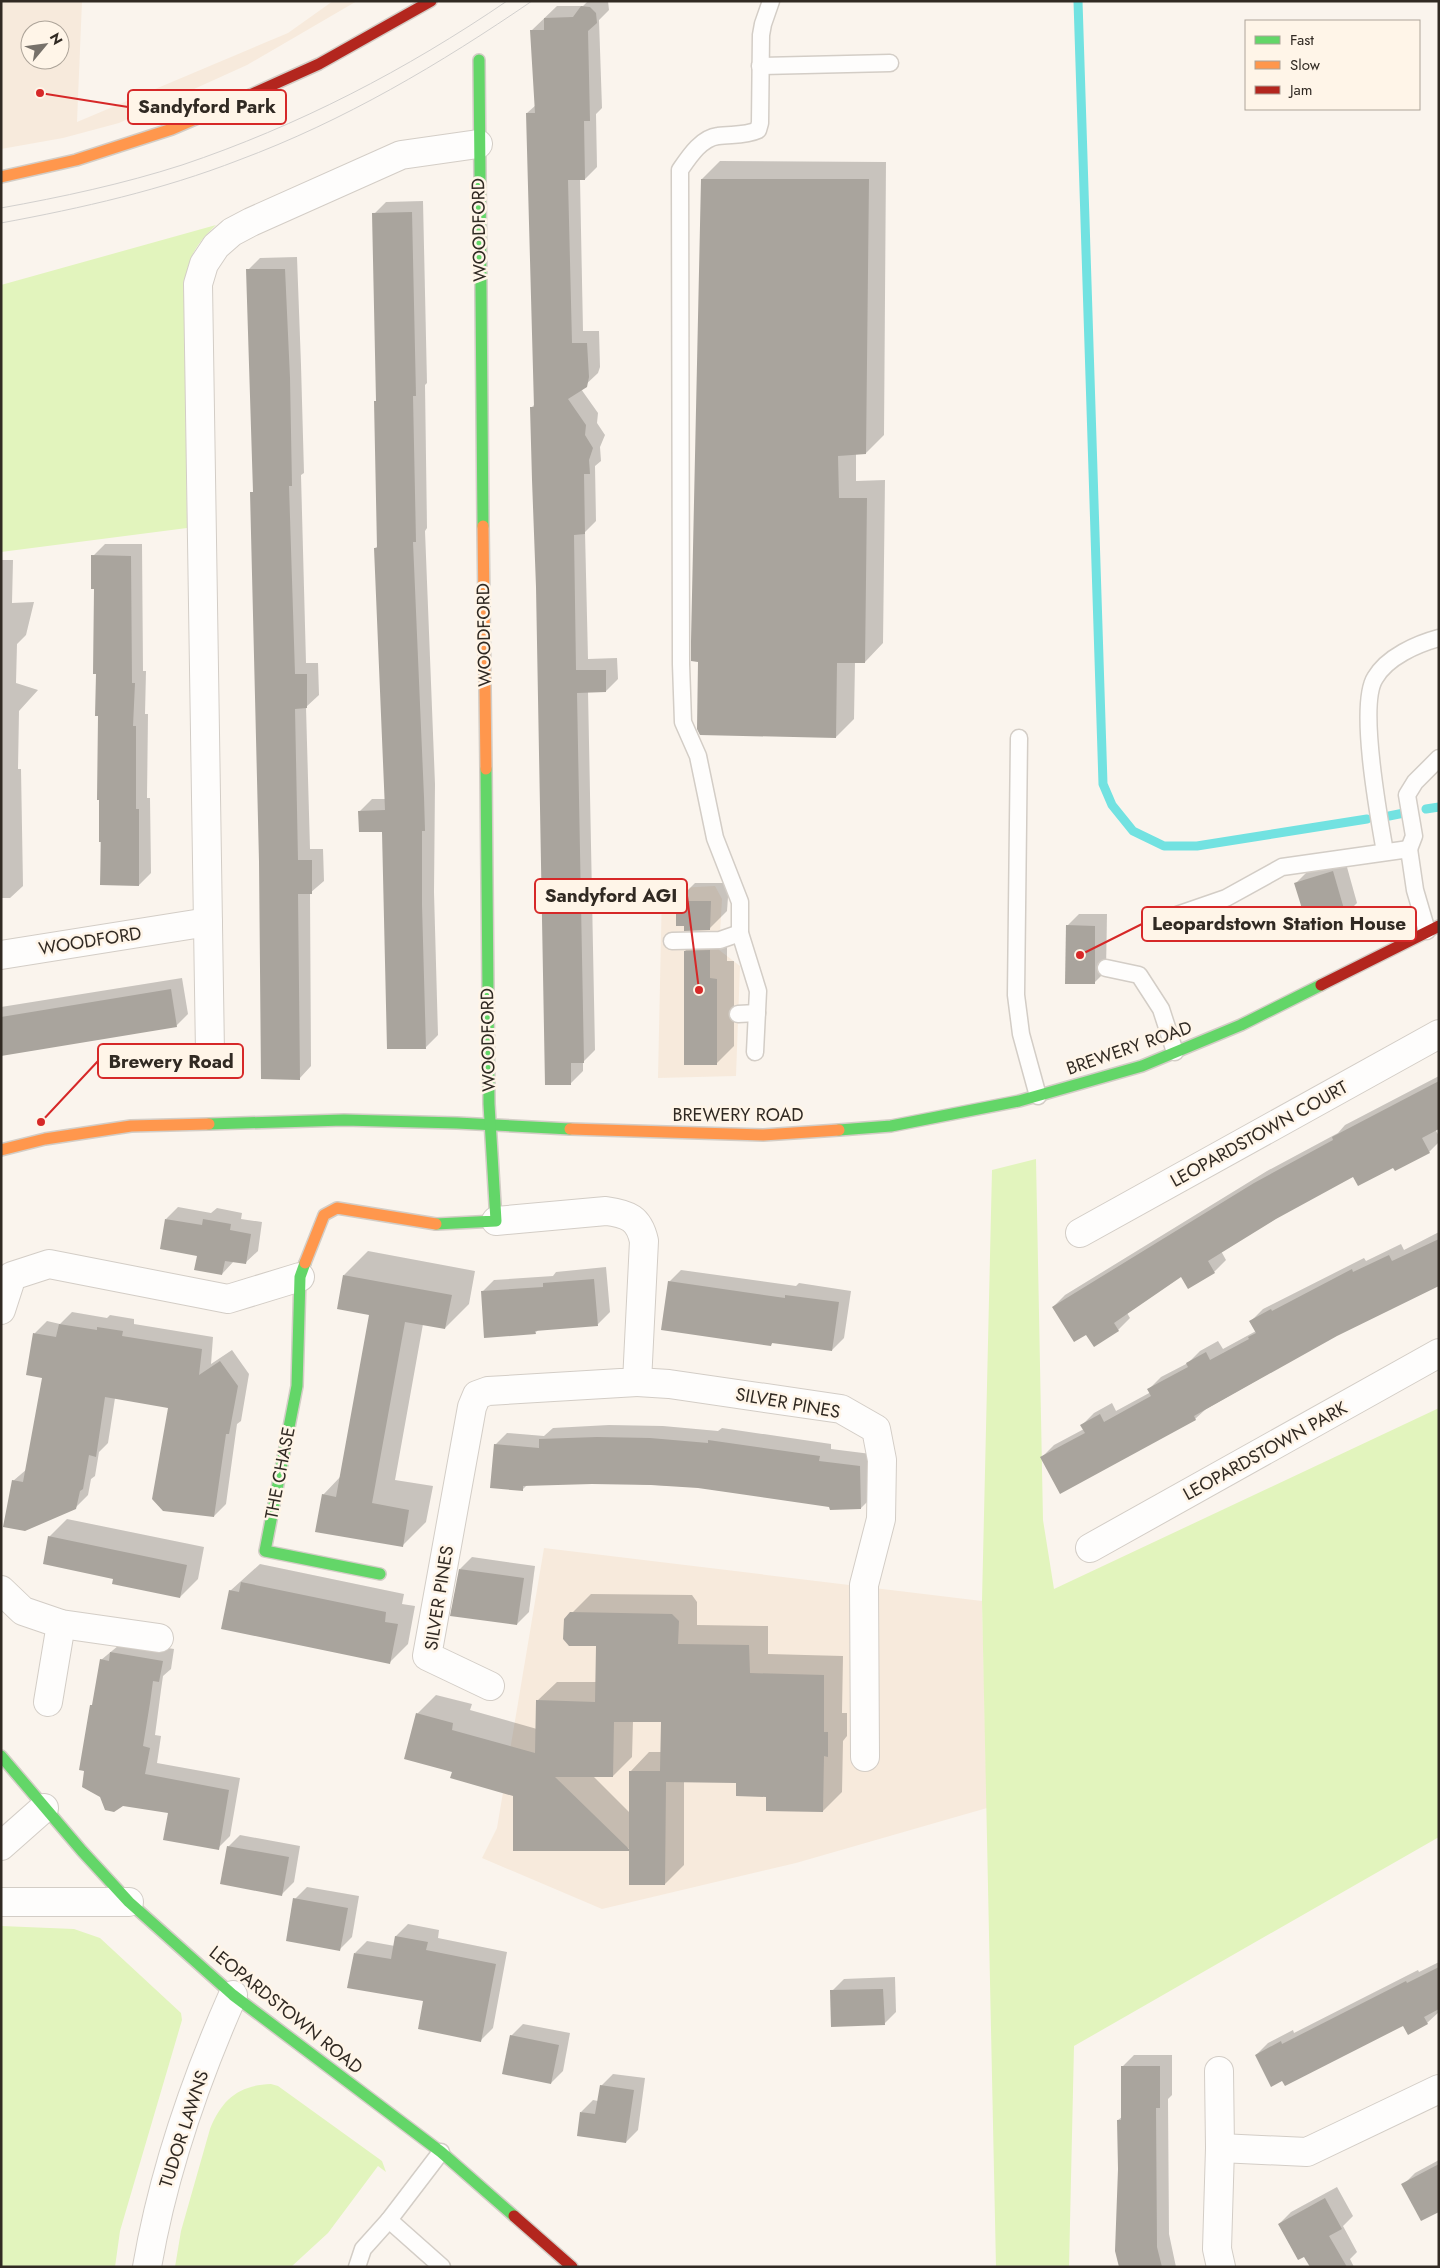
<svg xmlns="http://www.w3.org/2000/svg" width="1440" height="2268" font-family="Jost,sans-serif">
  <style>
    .built { fill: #f7eadc; fill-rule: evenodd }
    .green { fill: #e2f4bd }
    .shadow { fill: #0003; fill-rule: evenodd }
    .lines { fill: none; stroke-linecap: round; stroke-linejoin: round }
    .stream { stroke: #72e2e1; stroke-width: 9 }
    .building { fill: #a9a49d; fill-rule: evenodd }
    .lane-casing { stroke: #d3cdc6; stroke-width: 19 }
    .street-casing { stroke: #d3cdc6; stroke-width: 30 }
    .fast-casing { stroke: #d3cdc6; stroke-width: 14 }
    .slow-casing { stroke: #d3cdc6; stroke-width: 14 }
    .jam-casing { stroke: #d3cdc6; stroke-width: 14 }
    .lane { stroke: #fefdfc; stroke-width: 16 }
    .street { stroke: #fefdfc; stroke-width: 28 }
    .fast { stroke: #63d668; stroke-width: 11 }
    .slow { stroke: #ff974d; stroke-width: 11 }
    .jam { stroke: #b3261e; stroke-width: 11 }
    .tram { stroke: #d2d0ce; stroke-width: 1 }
    .labels { text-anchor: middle; stroke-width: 5; stroke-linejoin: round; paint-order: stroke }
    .street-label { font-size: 18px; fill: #312a23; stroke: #fff5e8 }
    .leader { fill: none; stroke: #d62828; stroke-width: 2 }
    .callout-dot { fill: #d62828; stroke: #fff5e8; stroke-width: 2 }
    .callout { fill: #fff5e8; stroke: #d62828; stroke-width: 2 }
    .callout-label { font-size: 19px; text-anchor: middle; font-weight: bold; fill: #312a23 }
  </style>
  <rect width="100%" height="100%" fill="#faf4ed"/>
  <g class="built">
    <path d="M1 1H82L77 122 288 33 333 1H357L247 65 119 123 63 138 1 149ZM30 30H60V60H30Z"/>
    <polygon points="715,886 722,899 719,950 740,966 736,1076 658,1078 662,889"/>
    <polygon points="544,1548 982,1601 987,1808 796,1863 602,1909 482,1858 497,1828"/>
  </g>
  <g class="green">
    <path d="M216 225C195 245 189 257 184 285L187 528 1 552V285Z"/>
    <polygon points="1036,1159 1043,1520 1054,1589 1439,1408 1439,1837 1074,2046 1069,2267 996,2267 982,1601 992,1170"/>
    <polygon points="1,1926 74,1929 100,1938 181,2013 182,2020 120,2231 115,2267 1,2267"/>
    <path d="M271 2084 278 2086 382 2161 386 2172 378 2166 328 2233 291 2267H175L181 2231 210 2129C222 2099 239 2085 271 2084Z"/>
  </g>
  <g class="shadow">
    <polygon points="588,1 608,1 609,10 599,20 602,108 596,114 597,167 585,179 580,179 583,331 599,331 600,367 598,373 581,389 598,413 597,423 605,435 600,447 601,461 595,466 596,521 585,532 588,659 617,658 618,679 606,691 588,691 595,1050 583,1062 583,1071 571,1083 537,587 532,407 535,404 527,113 536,105 531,31 557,6 583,6"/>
    <polygon points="720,161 886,162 884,435 866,453 856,454 856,481 885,480 883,643 865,662 855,662 854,719 836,737 702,179"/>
    <polygon points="423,201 427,383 425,385 427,528 425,531 435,784 434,892 438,1035 426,1047 384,830 360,811 372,799 386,799 375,548 378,546 378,400 374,214 386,202"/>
    <polygon points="297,257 301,365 304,473 301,475 306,663 318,663 319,695 306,707 310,849 323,849 324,881 310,893 311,1066 299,1079 261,861 252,493 255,490 248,270 260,258"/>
    <polygon points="105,544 142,544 143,671 146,671 145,714 148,714 147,798 150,798 151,873 139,885 101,884 99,715 93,556"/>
    <polygon points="1,560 13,560 12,603 34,602 26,635 17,644 16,683 38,690 19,711 18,769 21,769 23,886 10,898 1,898"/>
    <polygon points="1345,860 1357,903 1345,915 1296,883 1308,871"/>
    <polygon points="695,883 729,883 727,911 709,929 677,901"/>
    <polygon points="1079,914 1107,914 1106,971 1094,983 1067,926"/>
    <polygon points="703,933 727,933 727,961 734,961 734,1046 716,1064 685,951"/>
    <polygon points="182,978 188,1014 176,1026 1,1055 1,1007"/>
    <polygon points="1439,1076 1439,1127 1435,1129 1439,1136 1439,1142 1429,1152 1394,1166 1354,1175 1275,1217 1221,1251 1226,1260 1214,1272 1189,1287 1181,1275 1127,1313 1130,1318 1118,1330 1094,1345 1086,1333 1053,1307 1065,1295 1267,1171 1338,1133 1345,1125"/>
    <polygon points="178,1207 211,1213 217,1208 242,1213 241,1219 262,1222 258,1251 245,1263 234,1261 222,1274 166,1219"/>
    <polygon points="1439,1232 1439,1285 1336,1335 1206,1409 1195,1419 1060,1492 1042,1457 1054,1445 1084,1429 1082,1425 1094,1413 1112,1403 1116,1411 1151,1392 1149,1389 1161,1377 1188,1363 1200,1351 1218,1341 1223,1349 1256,1331 1251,1321 1263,1309 1364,1258 1366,1261 1401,1244 1404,1250"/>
    <polygon points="368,1251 475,1271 469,1304 445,1328 423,1324 395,1480 433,1486 426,1522 402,1546 323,1495 341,1476 370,1314 344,1275"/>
    <polygon points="606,1267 610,1312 598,1324 538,1330 535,1333 482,1292 494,1280 553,1276 556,1272"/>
    <polygon points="681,1270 796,1286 799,1283 851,1291 844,1338 832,1350 774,1342 771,1344 669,1282"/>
    <polygon points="72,1312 107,1318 110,1315 134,1319 134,1324 213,1337 211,1364 232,1350 249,1374 241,1421 237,1424 226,1504 214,1516 170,1407 115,1398 108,1443 99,1452 95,1476 91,1479 88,1495 75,1508 13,1481 27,1469 44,1377 35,1333 47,1321 60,1324"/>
    <polygon points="609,1425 663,1426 718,1431 722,1428 831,1444 831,1449 871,1454 873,1496 861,1508 831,1506 698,1487 592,1482 527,1485 522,1490 495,1445 507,1433 544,1436 553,1428"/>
    <polygon points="67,1519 204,1547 198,1579 180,1597 115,1578 49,1537"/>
    <polygon points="472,1557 535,1566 529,1612 517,1624 460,1569"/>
    <polygon points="260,1564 404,1594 402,1604 415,1606 408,1644 390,1662 230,1591"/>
    <path d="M591 1594 692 1595 697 1602V1625L768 1626V1654L843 1656 842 1713H847V1736L843 1741 842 1792 823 1811 767 1796 737 1782 684 1781V1865L665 1884 630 1849 515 1795 454 1771 417 1714 436 1695 472 1704 470 1710 537 1729V1701L557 1682H596L597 1644 565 1620ZM633 1721H662V1752H649L630 1772V1813L593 1776H613L632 1757Z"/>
    <polygon points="124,1641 174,1649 171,1669 163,1676 161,1690 155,1735 161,1736 157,1763 240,1778 230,1836 218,1848 169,1812 122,1805 101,1660"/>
    <polygon points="240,1835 300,1846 294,1882 282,1894 228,1847"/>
    <polygon points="307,1887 359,1896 352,1937 340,1949 295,1899"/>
    <polygon points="408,1924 439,1930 438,1938 507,1952 493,2028 481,2040 355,1953 367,1941 395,1946 396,1936"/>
    <polygon points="1439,1962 1439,2012 1427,2023 1404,2024 1282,2079 1256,2055 1268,2043 1293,2030 1294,2033 1418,1970 1419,1972"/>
    <polygon points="895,1977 896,2012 884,2024 832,1991 844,1979"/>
    <polygon points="523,2024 570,2033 563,2071 551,2083 511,2036"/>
    <polygon points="1134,2055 1172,2055 1172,2095 1168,2099 1169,2234 1176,2267 1120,2267 1118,2120 1122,2117 1122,2067"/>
    <polygon points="613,2074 645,2078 638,2130 626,2142 581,2112 593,2100 598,2101 601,2086"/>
    <polygon points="1439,2160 1439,2211 1403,2185 1415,2173"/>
    <polygon points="1337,2187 1353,2216 1343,2226 1357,2252 1350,2259 1354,2267 1311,2267 1305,2256 1279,2224 1291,2212"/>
  </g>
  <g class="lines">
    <g class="stream">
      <polyline points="1078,1 1103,784 1112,805 1133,831 1164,846 1197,846 1367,819"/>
      <polyline points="1426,809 1439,807"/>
      <polyline points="1389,816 1404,813"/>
    </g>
  </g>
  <g class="building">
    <polygon points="581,6 590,7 596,13 597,23 588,31 590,121 584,121 585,180 568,180 572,343 587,343 589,377 587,387 568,399 586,425 585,435 593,448 589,460 590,474 584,474 585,534 574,535 576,670 606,670 606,692 577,693 584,1063 571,1063 571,1085 545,1085 536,587 532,480 530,407 534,407 526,113 535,113 530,30 544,30 544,18 573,17"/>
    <polygon points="701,179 869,179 866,454 838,456 839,498 867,498 865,663 837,663 836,738 700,735 697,729 698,662 691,661 691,641"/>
    <polygon points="412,212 416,396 413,396 416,542 413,542 424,797 425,831 422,831 422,905 426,1049 387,1049 382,832 359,832 358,811 385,810 374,548 377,548 374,401 376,401 372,213"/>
    <polygon points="246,269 285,269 290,378 292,486 289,486 295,674 307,674 307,708 295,709 298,860 312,860 312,894 298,894 300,1080 261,1079 259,861 250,492 253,492"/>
    <polygon points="91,555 131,556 132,683 135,683 133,726 136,726 136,809 139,809 139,886 100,885 101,842 99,842 99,800 97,800 98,716 95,716 96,674 93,674 94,589 91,589"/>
    <polygon points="1333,871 1346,916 1308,928 1294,883"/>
    <polygon points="676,901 711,901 710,930 684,931 684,926 676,926"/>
    <polygon points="1066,925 1095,926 1095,984 1065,984"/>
    <polygon points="710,950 710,978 717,979 717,1065 684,1065 684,951"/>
    <polygon points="171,989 177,1027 1,1056 1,1017"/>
    <polygon points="1439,1081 1439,1129 1422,1138 1430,1153 1395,1171 1393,1168 1358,1186 1353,1177 1276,1219 1208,1261 1215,1273 1188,1289 1181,1277 1114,1323 1119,1331 1094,1347 1086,1335 1074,1342 1052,1307 1254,1183 1333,1140 1332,1137"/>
    <polygon points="165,1219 202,1225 203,1219 231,1224 230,1230 251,1234 246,1264 225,1261 222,1275 194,1270 197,1256 160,1249"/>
    <polygon points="1439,1239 1439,1286 1337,1336 1194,1416 1196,1420 1060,1494 1040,1457 1085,1433 1080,1425 1100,1414 1104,1422 1151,1396 1147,1389 1188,1367 1186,1363 1206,1352 1210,1360 1249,1339 1248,1337 1256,1333 1249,1321 1271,1309 1272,1311 1352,1269 1353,1272 1389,1255 1392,1261"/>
    <polygon points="343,1275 452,1295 445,1329 405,1322 372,1503 409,1510 403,1547 315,1532 322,1494 336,1497 369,1315 337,1309"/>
    <polygon points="594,1279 598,1326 535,1331 536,1334 484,1338 481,1291 543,1287 543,1283"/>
    <polygon points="668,1281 785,1298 785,1295 839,1302 832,1351 772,1343 771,1346 661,1330"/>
    <polygon points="59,1324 97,1330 97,1327 123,1331 122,1336 202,1349 199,1375 220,1361 238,1386 229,1434 226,1434 214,1517 163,1511 152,1499 168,1408 105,1397 96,1457 89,1455 83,1489 80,1491 76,1509 25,1531 3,1527 12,1480 23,1482 42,1378 26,1375 33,1333 56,1337"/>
    <polygon points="597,1437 650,1438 708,1443 708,1440 820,1456 819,1461 860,1466 861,1509 830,1510 829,1507 698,1488 651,1485 592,1484 523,1486 523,1491 490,1488 494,1444 539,1448 539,1439"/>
    <polygon points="48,1536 187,1565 180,1598 112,1584 113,1579 43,1564"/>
    <polygon points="459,1569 524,1578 517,1625 450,1616"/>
    <polygon points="241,1582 386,1612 385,1622 398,1624 390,1664 221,1629 229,1590 239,1592"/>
    <path d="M570 1612 672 1614 679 1621 678 1644 749 1645 750 1673 824 1675V1732H828V1757L824 1756 823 1812 766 1811V1797L736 1796V1783L666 1782 665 1885H629V1851H513V1796L450 1778 452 1772 404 1759 416 1713 453 1723 452 1730 535 1753 536 1700 595 1702 596 1646H569L563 1639 564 1619ZM614 1722H661L660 1771H629V1849L555 1777H613Z"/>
    <polygon points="110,1652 163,1661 159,1682 153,1681 150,1703 143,1746 150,1748 145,1774 229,1790 219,1850 163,1840 168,1813 123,1806 114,1812 105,1810 100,1797 82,1787 84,1771 79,1770 90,1705 92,1705 100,1659 109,1661"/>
    <polygon points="227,1846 289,1857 282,1896 220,1884"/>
    <polygon points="293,1898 348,1908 340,1951 286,1941"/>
    <polygon points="395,1936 428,1942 426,1950 496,1964 481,2042 418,2029 423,2001 347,1988 354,1953 391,1959"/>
    <polygon points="1439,1967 1439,2009 1424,2017 1428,2024 1408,2035 1403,2026 1285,2086 1282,2081 1271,2087 1255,2055 1281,2041 1282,2044 1406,1981 1407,1983"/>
    <polygon points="883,1989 885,2025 831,2027 830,1990"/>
    <polygon points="510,2035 559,2045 551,2084 502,2074"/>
    <polygon points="1121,2066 1160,2066 1160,2108 1156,2108 1157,2247 1162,2267 1119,2267 1115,2251 1118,2169 1117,2120 1121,2120"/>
    <polygon points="600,2085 634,2090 626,2143 577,2136 580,2112 595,2114"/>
    <polygon points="1439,2164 1439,2212 1421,2221 1401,2184"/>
    <polygon points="1325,2198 1342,2229 1329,2236 1347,2267 1310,2267 1304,2257 1298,2260 1278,2224"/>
  </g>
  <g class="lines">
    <defs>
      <g id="lane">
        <polyline points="760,66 890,63"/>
        <polyline points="1019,738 1016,995 1021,1034 1038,1096"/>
        <polyline points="1409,849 1414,836 1407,795 1415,782 1439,758"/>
        <path d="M1385 852C1379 818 1358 705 1375 678 1387 657 1417 644 1439 638"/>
        <polyline points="1171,917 1226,898 1282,867 1409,849 1415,890 1427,931"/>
        <polyline points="672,941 720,940 740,933"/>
        <polyline points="1106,968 1139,975 1161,1009 1175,1052"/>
        <polyline points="738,1014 757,1013"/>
        <path d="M755 1052 758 991 740 933V902L715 838 698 756 683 722 681 664 680 170C689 157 701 138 718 136 732 134 745 136 758 130L760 123 761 35 763 24 771 1"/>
        <polyline points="441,2152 389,2220 442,2267"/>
        <polyline points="357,2267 363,2249 389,2220"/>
      </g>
      <g id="street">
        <polyline points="1,955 208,922"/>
        <polyline points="210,1053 198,284 204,264 216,246 232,232 251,222 401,155 478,144"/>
        <polyline points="1080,1233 1439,1034"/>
        <polyline points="1,1310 12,1276 49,1264 228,1299 300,1277"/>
        <polyline points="637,1382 669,1384 841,1409 876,1429 882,1460 881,1519 864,1585 865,1757"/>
        <polyline points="1090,1548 1439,1353"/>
        <polyline points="1,1590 23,1611 61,1624 159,1638"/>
        <path d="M490 1686 427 1656 472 1407 477 1395 488 1391 637 1382 644 1241C639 1218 628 1214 606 1211L496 1221"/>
        <polyline points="48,1702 61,1624"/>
        <polyline points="1,1846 44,1808"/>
        <polyline points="1,1902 129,1902"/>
        <polyline points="1219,2071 1220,2148 1217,2249 1221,2267"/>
        <polyline points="1220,2148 1307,2152 1439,2089"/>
        <path d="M147 2267C163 2173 195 2081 233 1995"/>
      </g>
      <g id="fast">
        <polyline points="479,60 483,526"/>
        <polyline points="209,1124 344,1120 457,1123 570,1129"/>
        <polyline points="839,1130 891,1126 1019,1101 1142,1066 1241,1025 1321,985"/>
        <polyline points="436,1224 496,1221 489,1104 486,769"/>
        <polyline points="305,1263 300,1277 297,1386 265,1551 380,1574"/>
        <polyline points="1,1756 82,1851 129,1902 233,1995 441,2152 514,2216"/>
      </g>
      <g id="slow">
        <polyline points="1,177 76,160 172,129 228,105"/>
        <polyline points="483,526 486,769"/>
        <polyline points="570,1129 763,1135 839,1130"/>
        <polyline points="1,1150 45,1139 131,1126 209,1124"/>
        <polyline points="305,1263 324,1215 337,1208 436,1224"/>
      </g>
      <g id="jam">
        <polyline points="228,105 319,64 431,1"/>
        <polyline points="1321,985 1439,926"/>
        <polyline points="514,2216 572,2267"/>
      </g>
    </defs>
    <use href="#lane" class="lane-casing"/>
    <use href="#street" class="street-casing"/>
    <use href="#fast" class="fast-casing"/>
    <use href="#slow" class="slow-casing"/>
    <use href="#jam" class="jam-casing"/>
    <use href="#lane" class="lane"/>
    <use href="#street" class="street"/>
    <use href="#fast" class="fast"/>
    <use href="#slow" class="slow"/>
    <use href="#jam" class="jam"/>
    <g class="tram">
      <path d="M1 208C62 197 123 184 182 165 298 126 406 70 507 1"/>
      <path d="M1 223C82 208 162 190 239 160 344 121 440 64 532 1"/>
    </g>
  </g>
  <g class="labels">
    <g class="street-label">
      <text transform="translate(479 230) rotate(-91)" y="6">WOODFORD</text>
      <text transform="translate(484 635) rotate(-91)" y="6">WOODFORD</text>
      <text transform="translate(90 941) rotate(-9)" y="6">WOODFORD</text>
      <text transform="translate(488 1040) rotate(-91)" y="6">WOODFORD</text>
      <text transform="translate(1129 1048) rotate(-19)" y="6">BREWERY ROAD</text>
      <text x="738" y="1121">BREWERY ROAD</text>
      <text transform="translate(1259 1134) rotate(-29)" y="6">LEOPARDSTOWN COURT</text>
      <text transform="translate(788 1403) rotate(10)" y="6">SILVER PINES</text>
      <text transform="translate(1265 1451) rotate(-29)" y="6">LEOPARDSTOWN PARK</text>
      <text transform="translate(280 1473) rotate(-79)" y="6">THE CHASE</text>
      <text transform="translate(439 1598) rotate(-81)" y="6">SILVER PINES</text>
      <text transform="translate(286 2010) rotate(39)" y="6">LEOPARDSTOWN ROAD</text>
      <text transform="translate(184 2129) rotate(-72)" y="6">TUDOR LAWNS</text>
    </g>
  </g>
  <path class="leader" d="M40 93L128 107M699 990L687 896M1080 955L1142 924M41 1122L98 1061"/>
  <g class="callout-dot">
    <circle cx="40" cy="93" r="5"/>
    <circle cx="699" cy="990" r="5"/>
    <circle cx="1080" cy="955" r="5"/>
    <circle cx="41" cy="1122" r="5"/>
  </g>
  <g class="callout">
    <rect x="128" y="90" width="158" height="34" rx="5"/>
    <rect x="535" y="879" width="152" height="34" rx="5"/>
    <rect x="1142" y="907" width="274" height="34" rx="5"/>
    <rect x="98" y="1044" width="145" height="34" rx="5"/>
  </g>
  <g class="callout-label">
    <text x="207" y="113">Sandyford Park</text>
    <text x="611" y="902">Sandyford AGI</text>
    <text x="1279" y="930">Leopardstown Station House</text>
    <text x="171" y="1068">Brewery Road</text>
  </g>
  <rect width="1440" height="2268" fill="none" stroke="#312a23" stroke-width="5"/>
  <rect x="1245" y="20" width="175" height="90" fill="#fff5e8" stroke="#ada499"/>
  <rect x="1255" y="36" width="25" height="8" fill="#63d668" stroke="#ada499"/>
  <text x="1290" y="45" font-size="15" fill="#312a23">Fast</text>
  <rect x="1255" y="61" width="25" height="8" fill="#ff974d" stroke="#ada499"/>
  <text x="1290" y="70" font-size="15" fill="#312a23">Slow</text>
  <rect x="1255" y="86" width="25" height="8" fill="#b3261e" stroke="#ada499"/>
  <text x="1290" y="95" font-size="15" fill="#312a23">Jam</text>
  <g transform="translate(45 45) rotate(61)"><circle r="24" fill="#fff5e8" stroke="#ada499"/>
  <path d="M0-4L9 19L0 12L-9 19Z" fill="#77716a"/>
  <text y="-8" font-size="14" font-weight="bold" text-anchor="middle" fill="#312a23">N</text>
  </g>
</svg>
